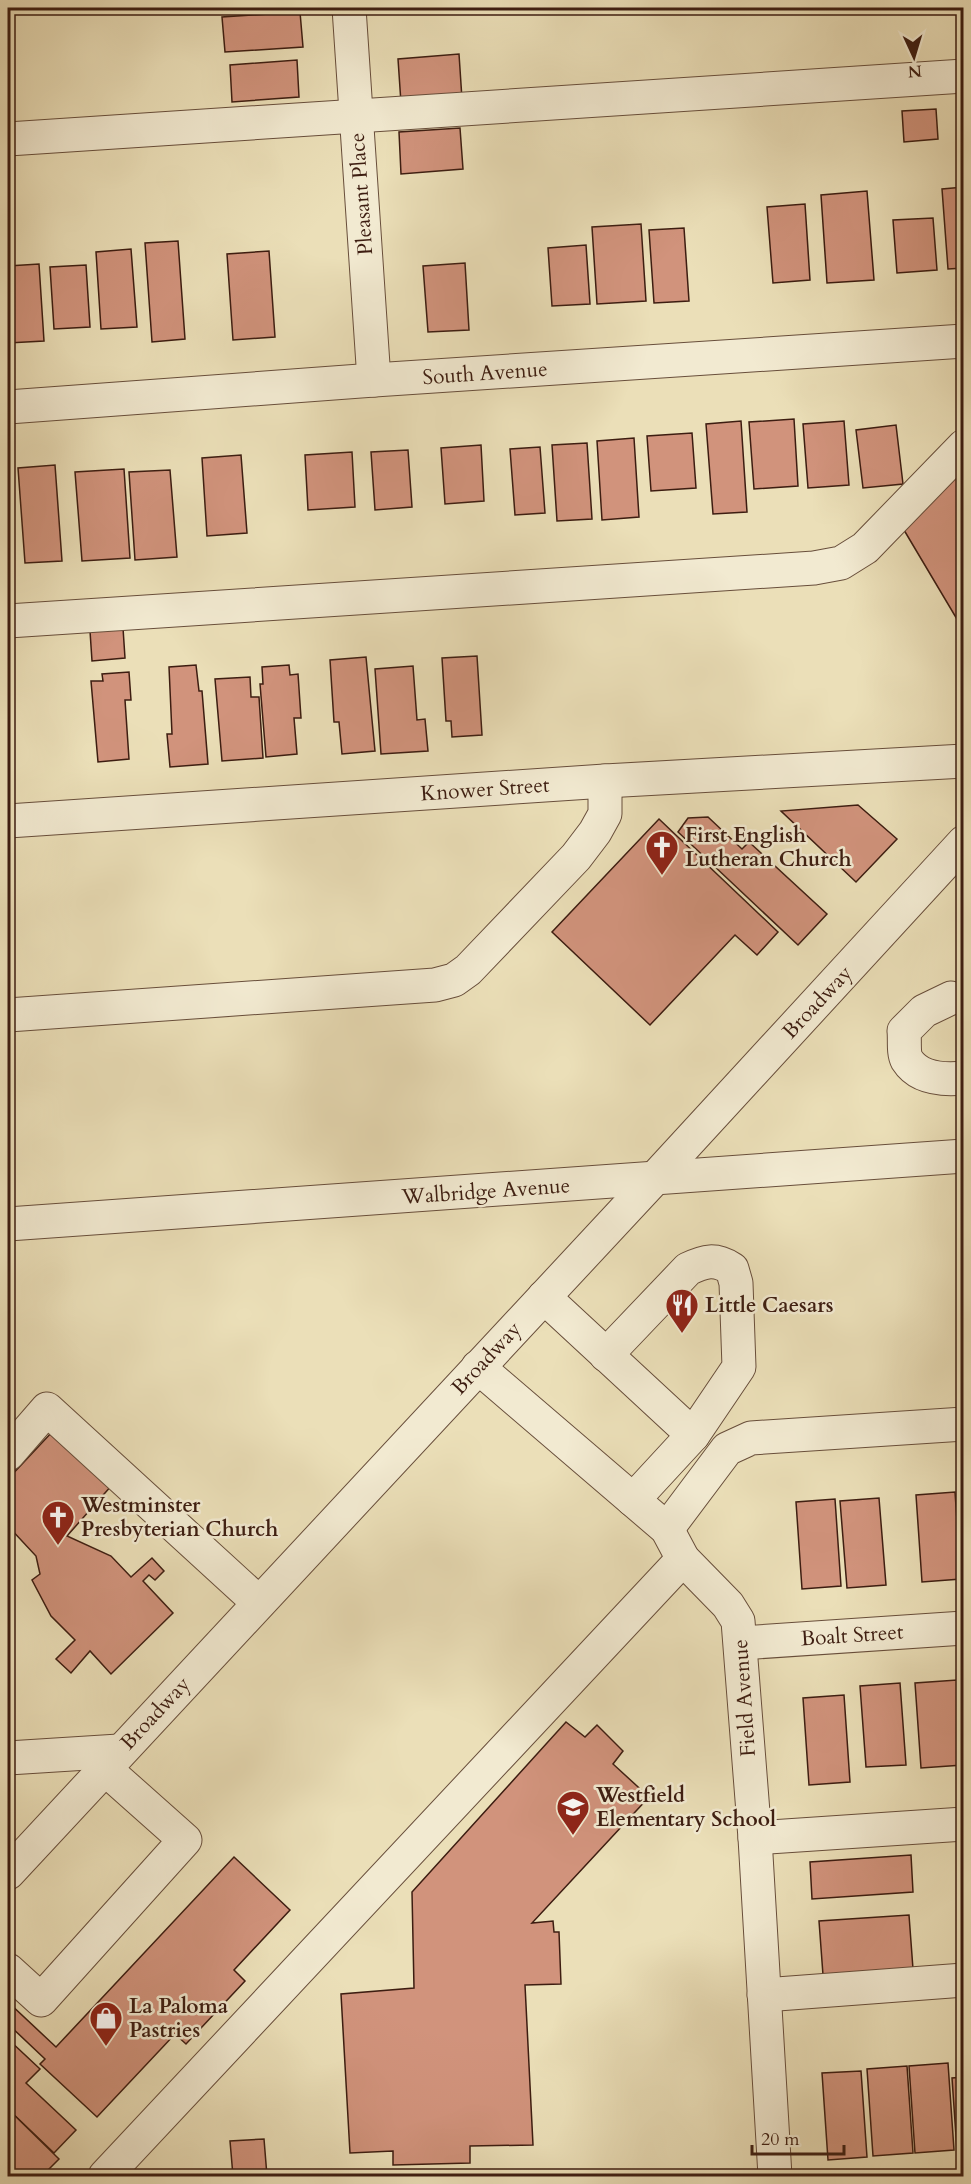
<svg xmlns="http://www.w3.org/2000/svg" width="971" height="2184" font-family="Cardo,serif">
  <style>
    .building { fill: #d1937c; stroke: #3d1d11; stroke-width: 1.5 }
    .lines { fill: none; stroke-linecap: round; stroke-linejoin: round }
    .minor-casing { stroke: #684e3b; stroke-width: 35 }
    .minor { stroke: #f2ead1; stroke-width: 33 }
    .labels { text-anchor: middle; stroke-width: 5; stroke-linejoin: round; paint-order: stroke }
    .street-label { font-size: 21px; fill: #3d1d11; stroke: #f2ead1 }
    .poi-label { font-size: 21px; font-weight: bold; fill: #3d1d11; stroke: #f2ead1; text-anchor: start }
  </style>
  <rect width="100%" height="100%" fill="#ebdfb8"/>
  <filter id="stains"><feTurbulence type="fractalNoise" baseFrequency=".00333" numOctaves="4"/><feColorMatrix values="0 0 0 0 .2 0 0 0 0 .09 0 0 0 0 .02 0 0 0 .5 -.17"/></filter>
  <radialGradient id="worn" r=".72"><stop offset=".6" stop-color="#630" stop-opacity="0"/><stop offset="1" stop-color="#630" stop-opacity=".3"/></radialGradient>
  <g class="building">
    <polygon points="395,8 440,8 395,12"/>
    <polygon points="300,12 303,47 225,52 222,17"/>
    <polygon points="459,54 462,99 401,103 398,59"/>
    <polygon points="297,60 299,97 232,102 230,65"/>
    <polygon points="936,109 938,139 904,142 902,111"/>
    <polygon points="460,128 463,169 401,174 399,132"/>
    <polygon points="964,187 964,268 948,269 942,189"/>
    <polygon points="867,191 874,280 827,283 821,195"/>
    <polygon points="805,204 810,280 773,283 767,207"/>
    <polygon points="933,218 937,270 897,273 893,220"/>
    <polygon points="641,224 646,301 597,304 592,227"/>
    <polygon points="684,228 689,301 654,303 649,230"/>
    <polygon points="178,241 185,339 152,342 145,243"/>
    <polygon points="586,245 590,304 552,306 548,248"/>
    <polygon points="131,249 137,327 101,329 96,252"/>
    <polygon points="269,251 275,337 233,340 227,254"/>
    <polygon points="465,263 469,330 428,332 423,266"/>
    <polygon points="39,264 44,341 8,343 8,266"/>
    <polygon points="86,265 90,327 54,329 50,267"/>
    <polygon points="794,419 798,486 754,489 749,422"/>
    <polygon points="741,421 747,512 713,514 706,424"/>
    <polygon points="844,421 849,485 808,488 803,424"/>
    <polygon points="896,425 903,484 863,488 856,430"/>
    <polygon points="692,433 696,488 651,491 647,436"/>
    <polygon points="634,438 639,517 602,520 597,441"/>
    <polygon points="587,443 592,519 557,521 552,445"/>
    <polygon points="481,445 484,501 445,504 441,448"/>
    <polygon points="540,447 545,513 515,515 510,449"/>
    <polygon points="408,450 412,507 375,510 371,452"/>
    <polygon points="352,452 355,507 308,510 305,455"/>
    <polygon points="241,455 247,533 207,536 202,458"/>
    <polygon points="964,463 964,631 901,525"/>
    <polygon points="55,465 62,561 25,563 18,468"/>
    <polygon points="124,469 130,558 82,561 75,472"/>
    <polygon points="170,470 177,557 135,560 129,472"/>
    <polygon points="123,628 125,658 92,661 90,631"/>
    <polygon points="477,656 482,735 452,737 451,721 446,721 442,658"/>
    <polygon points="366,657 375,751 342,754 339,722 334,722 330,660"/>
    <polygon points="196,665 199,691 202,691 208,764 170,767 167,734 172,734 169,667"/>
    <polygon points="289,665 290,675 298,674 301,718 294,718 297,754 266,757 260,684 263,684 262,667"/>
    <polygon points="413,666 417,720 425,719 428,751 381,754 375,669"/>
    <polygon points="129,672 131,700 125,700 129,759 98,762 91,681 103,681 102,674"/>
    <polygon points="250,677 251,697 259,697 263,758 222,761 215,679"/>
    <polygon points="858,805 897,839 856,882 781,811"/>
    <polygon points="708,817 742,849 749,842 827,914 798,945 678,832 688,818"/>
    <polygon points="659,819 778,932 757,955 735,935 650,1025 552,932"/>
    <polygon points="53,1431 112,1485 67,1536 111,1556 131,1577 152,1558 164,1571 155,1580 149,1575 143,1581 173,1613 111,1674 90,1651 71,1673 56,1659 75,1640 51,1616 32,1580 40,1574 36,1556 8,1526 8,1479"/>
    <polygon points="955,1492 961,1579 922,1582 916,1495"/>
    <polygon points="879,1498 886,1585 847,1588 840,1501"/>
    <polygon points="835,1499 841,1586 802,1589 796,1502"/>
    <polygon points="957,1680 963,1765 921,1768 915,1683"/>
    <polygon points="900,1683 906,1765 866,1767 860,1686"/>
    <polygon points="844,1695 850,1782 809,1785 803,1698"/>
    <polygon points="566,1722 585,1737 597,1725 623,1751 613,1764 649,1797 532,1923 553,1921 554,1932 559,1932 561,1984 525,1985 533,2145 470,2146 470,2163 393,2165 393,2151 350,2153 341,1994 414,1988 412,1892"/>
    <polygon points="911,1855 913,1892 812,1899 810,1862"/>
    <polygon points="234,1857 290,1910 234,1970 245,1981 186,2044 175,2034 97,2117 40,2064 45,2059 8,2024 8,2002 56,2047"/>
    <polygon points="909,1915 913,1969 823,1975 819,1921"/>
    <polygon points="8,2039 40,2069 26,2083 76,2130 54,2153 8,2109"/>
    <polygon points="948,2063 954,2150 915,2153 909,2066"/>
    <polygon points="907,2066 913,2153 873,2156 867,2069"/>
    <polygon points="861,2071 867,2157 828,2160 822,2073"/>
    <polygon points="964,2077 964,2150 957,2151 952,2078"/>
    <polygon points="8,2109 59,2159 42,2176 8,2176"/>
    <polygon points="264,2139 267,2176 233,2176 230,2141"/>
  </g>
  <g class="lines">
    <defs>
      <g id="minor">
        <polyline points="349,8 374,380"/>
        <polyline points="8,139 964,76"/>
        <polyline points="8,407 374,380 964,341"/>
        <polyline points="8,621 814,568 841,563 865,548 964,446"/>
        <polyline points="8,821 605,781 964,761"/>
        <path d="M951 998 924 1011 904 1031C905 1039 903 1053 907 1060 919 1079 944 1080 964 1078"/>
        <polyline points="8,1015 435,985 454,980 468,970 576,857 595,832 605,814 605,781"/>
        <polyline points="8,1224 964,1156"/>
        <polyline points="544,1297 693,1435 633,1500"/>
        <path d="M606 1355 688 1269C705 1261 715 1258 732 1269L736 1283 739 1367 693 1435"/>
        <polyline points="478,1367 667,1529 683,1559 728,1605 738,1621 755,1838 775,2176"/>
        <polyline points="8,1454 47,1409 258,1602"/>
        <polyline points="667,1529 727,1449 751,1438 964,1424"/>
        <polyline points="741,1643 964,1628"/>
        <polyline points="8,1758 119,1751"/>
        <polyline points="755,1838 964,1824"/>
        <polyline points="8,1873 655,1178 964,842"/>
        <polyline points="8,1970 41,2000 185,1840 104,1768"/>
        <polyline points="764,1995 964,1980"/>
        <polyline points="105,2176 683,1559"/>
      </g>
    </defs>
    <use href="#minor" class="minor-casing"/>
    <use href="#minor" class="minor"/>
  </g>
  <defs>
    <symbol id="church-pin" viewBox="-11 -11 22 30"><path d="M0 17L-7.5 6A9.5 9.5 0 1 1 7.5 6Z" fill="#8f2418" stroke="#f2ead1"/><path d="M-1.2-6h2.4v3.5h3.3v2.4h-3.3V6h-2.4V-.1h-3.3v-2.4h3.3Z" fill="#fff"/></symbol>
    <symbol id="restaurant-pin" viewBox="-11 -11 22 30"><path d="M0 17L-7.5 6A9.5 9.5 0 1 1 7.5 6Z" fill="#8f2418" stroke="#f2ead1"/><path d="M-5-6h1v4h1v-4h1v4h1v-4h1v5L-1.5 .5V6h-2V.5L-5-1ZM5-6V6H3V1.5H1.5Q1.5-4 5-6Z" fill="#fff"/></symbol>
    <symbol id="school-pin" viewBox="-11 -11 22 30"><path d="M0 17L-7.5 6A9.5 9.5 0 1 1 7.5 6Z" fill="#8f2418" stroke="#f2ead1"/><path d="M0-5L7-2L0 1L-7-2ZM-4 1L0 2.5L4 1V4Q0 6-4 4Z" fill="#fff"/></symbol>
    <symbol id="shop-pin" viewBox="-11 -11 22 30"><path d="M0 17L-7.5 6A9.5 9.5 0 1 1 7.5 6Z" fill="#8f2418" stroke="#f2ead1"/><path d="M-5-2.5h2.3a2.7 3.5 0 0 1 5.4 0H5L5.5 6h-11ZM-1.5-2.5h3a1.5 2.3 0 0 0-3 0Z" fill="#fff"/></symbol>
  </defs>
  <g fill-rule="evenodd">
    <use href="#church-pin" x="643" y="828" width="38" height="52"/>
    <use href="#restaurant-pin" x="663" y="1286" width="38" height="52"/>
    <use href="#church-pin" x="39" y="1498" width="38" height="52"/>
    <use href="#school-pin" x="554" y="1788" width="38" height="52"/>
    <use href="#shop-pin" x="87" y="1999" width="38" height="52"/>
  </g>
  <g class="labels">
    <g class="street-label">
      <text transform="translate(361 194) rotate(-94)" y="7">Pleasant Place</text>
      <text transform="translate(485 373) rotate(-4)" y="7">South Avenue</text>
      <text transform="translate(485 789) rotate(-4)" y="7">Knower Street</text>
      <text transform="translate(817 1002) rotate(-47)" y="7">Broadway</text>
      <text transform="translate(486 1191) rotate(-4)" y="7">Walbridge Avenue</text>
      <text transform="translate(486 1358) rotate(-47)" y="7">Broadway</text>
      <text transform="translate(852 1635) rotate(-4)" y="7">Boalt Street</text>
      <text transform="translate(744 1698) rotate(-94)" y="7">Field Avenue</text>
      <text transform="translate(155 1713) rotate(-47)" y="7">Broadway</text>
    </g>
    <g class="poi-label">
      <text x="685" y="842">First English<tspan x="685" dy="24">Lutheran Church</tspan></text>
      <text x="705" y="1312">Little Caesars</text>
      <text x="81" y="1512">Westminster<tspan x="81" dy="24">Presbyterian Church</tspan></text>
      <text x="596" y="1802">Westfield<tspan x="596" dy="24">Elementary School</tspan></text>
      <text x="129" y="2013">La Paloma<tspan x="129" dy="24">Pastries</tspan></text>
    </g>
  </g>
  <rect width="971" height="2184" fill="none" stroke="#ebdfb8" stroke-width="30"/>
  <rect x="9" y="9" width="953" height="2166" fill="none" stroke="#3d1d11" stroke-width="3"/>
  <rect x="15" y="15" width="941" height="2154" fill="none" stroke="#3d1d11" stroke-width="1.5"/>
  <g transform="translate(914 57) rotate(176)" stroke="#f2ead1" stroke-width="4.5" paint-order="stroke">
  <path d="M0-4.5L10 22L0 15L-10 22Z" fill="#3d1d11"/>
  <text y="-9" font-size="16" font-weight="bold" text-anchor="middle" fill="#3d1d11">N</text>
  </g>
  <path d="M752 2145v9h92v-9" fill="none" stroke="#3d1d11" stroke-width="3"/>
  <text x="761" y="2145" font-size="18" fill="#3d1d11" stroke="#f2ead1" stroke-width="4.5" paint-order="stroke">20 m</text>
  <rect width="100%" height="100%" filter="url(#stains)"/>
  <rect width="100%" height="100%" fill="url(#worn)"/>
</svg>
